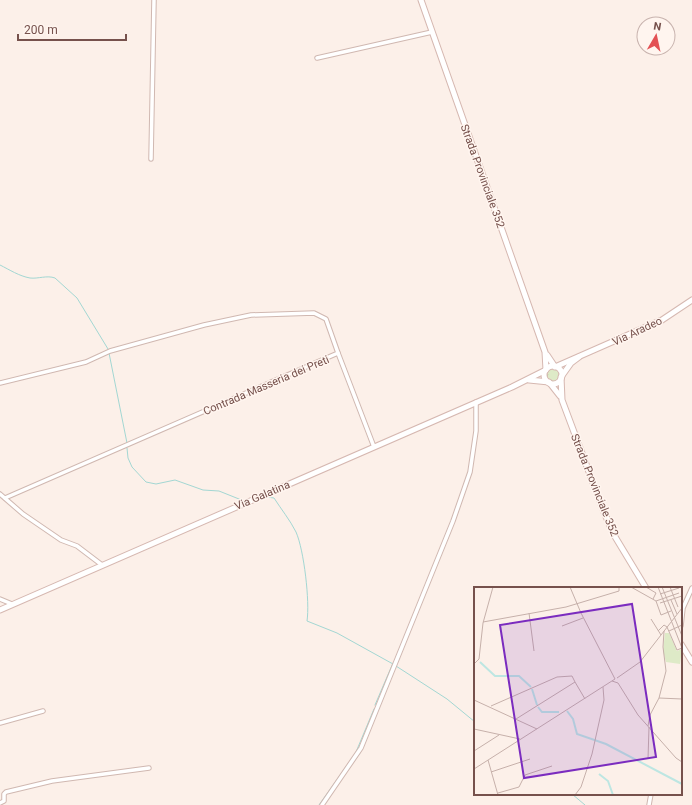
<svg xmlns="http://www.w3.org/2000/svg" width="692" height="805" font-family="Roboto,sans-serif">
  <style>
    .grass { fill: url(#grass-tufts) }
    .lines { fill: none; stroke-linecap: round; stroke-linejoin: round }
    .stream { stroke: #a3d7d3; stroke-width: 1 }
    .street-casing { stroke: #d0b8b1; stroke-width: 5.5 }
    .secondary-casing { stroke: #d6b8b1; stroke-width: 7 }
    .street { stroke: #fff; stroke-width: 3.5 }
    .secondary { stroke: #fff; stroke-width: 5 }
    .labels { text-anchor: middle; stroke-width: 3; stroke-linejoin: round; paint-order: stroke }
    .street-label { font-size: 11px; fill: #76514c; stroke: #fff5ef }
    .inset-river { fill: none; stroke: #bde6e2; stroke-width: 2 }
    .inset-road { fill: none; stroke: #c6b0aa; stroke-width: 1 }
    .view { fill: #7b2cbf; fill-opacity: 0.15; stroke: #7b2cbf; stroke-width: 2 }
    .inset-edge { fill: none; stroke: #76514c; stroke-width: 2 }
  </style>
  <defs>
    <pattern id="grass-tufts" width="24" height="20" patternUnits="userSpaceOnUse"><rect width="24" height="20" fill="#deeac7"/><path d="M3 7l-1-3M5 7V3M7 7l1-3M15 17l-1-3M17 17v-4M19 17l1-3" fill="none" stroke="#c2caad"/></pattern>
  </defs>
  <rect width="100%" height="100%" fill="#fcf0e9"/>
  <circle class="grass" cx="553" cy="375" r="7"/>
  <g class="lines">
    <g class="stream">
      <path d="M0 265C10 270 19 276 30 278 38 279 47 275 55 278L77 298 108 349"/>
      <polyline points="109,353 127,443"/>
      <polyline points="127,448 128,458 132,467 146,482 156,484 175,480 203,490 219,491 244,501"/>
      <path d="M248 504 267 497 274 498C281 509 290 520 296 532 304 550 310 602 307 621L337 633 393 664"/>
      <polyline points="396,666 447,699 475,722"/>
      <polyline points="375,705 393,663"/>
      <polyline points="356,752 374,709"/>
      <polyline points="353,763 360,753"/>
      <polyline points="572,794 585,805"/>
      <polyline points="319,805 350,761"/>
    </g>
    <defs>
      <g id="street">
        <polyline points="317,58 432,32"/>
        <polyline points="151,159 154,0"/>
        <polyline points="338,353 374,447"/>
        <polyline points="0,383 86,362 110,351 204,325 251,315 314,313 326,319 338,353 5,498"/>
        <polyline points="0,494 23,514 61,540 77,546 102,565"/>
        <polyline points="0,599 12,604"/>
        <polyline points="681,626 683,608 692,588"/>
        <polyline points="0,723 43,711"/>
        <polyline points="0,803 4,801 4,794 6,792 52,781 149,768"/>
        <polyline points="322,805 361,748 453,521 470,472 476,431 476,402"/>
        <polyline points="649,805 651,794"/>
      </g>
      <g id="secondary">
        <polyline points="547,355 555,367 662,320 692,300"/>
        <polyline points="579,357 571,363 561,377 562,400 604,512 614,535 646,588"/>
        <circle cx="553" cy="375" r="9"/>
        <polyline points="529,380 549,382 560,396"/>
        <polyline points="0,610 512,387 546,370 545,352 421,0"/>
        <polyline points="681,644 692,662"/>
      </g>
    </defs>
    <use href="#street" class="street-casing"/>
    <use href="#secondary" class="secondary-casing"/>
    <use href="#street" class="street"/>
    <use href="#secondary" class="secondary"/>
  </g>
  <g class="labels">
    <g class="street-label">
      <text transform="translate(483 176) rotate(70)" y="4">Strada Provinciale 352</text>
      <text transform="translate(637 331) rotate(-25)" y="4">Via Aradeo</text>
      <text transform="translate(266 385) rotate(-23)" y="4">Contrada Masseria dei Preti</text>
      <text transform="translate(595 485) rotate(68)" y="4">Strada Provinciale 352</text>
      <text transform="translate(262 495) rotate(-23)" y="4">Via Galatina</text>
    </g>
  </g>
  <g transform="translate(474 587)">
    <rect width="208" height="208" fill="#fcf0e9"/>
    <path d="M191 46H195L203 64 208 62 206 77 192 75 189 64Z" fill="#deeac7"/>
    <path class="inset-river" d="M6 75 21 89H45L57 100M58 102 63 118M64 120 68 125H85M93 124 99 132 103 147 132 157 208 197M125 187 134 194 139 208"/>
    <path class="inset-road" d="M157 0 182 14M172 0 182 6 179 12M184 0 208 61M188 0 208 49M196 0 204 20M186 7 205 1M197 13 203 27M182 14 187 28 197 24M182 14 205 6M186 16 208 9M55 26 60 64M177 32 187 48M9 35 92 20 145 4V0M88 39 109 31M193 40 203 63 208 61M184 44 190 38 193 40M195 44 208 38M0 77 5 72 9 36 19 0M143 91 166 75 208 21M138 94 144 96 164 128 202 171 208 175M101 95 111 112M185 111 208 112M0 113 63 142M17 119 83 90 98 89 101 95 42 132M174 139 176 128 185 111 192 84 189 60 190 44M0 142 46 152M0 164 25 148M174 172 175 140M14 173 24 208M0 182 141 92 107 26 96 0M17 185 56 172M24 206 45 200 51 188 78 179M101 208 107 200 118 167 130 113 129 100"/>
    <path class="view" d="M158 17 182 170 50 191 26 38Z"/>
    <rect width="208" height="208" class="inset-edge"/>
  </g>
  <g transform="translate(656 36) rotate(9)"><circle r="19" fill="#fff5ef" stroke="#c8b3ae"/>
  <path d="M0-3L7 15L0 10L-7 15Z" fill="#e35154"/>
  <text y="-6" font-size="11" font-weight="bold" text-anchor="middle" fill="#76514c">N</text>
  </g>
  <path d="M18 34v6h108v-6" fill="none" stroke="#76514c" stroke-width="2"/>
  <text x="24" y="34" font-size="12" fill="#76514c" stroke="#fff5ef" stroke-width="3" paint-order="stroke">200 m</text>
</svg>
